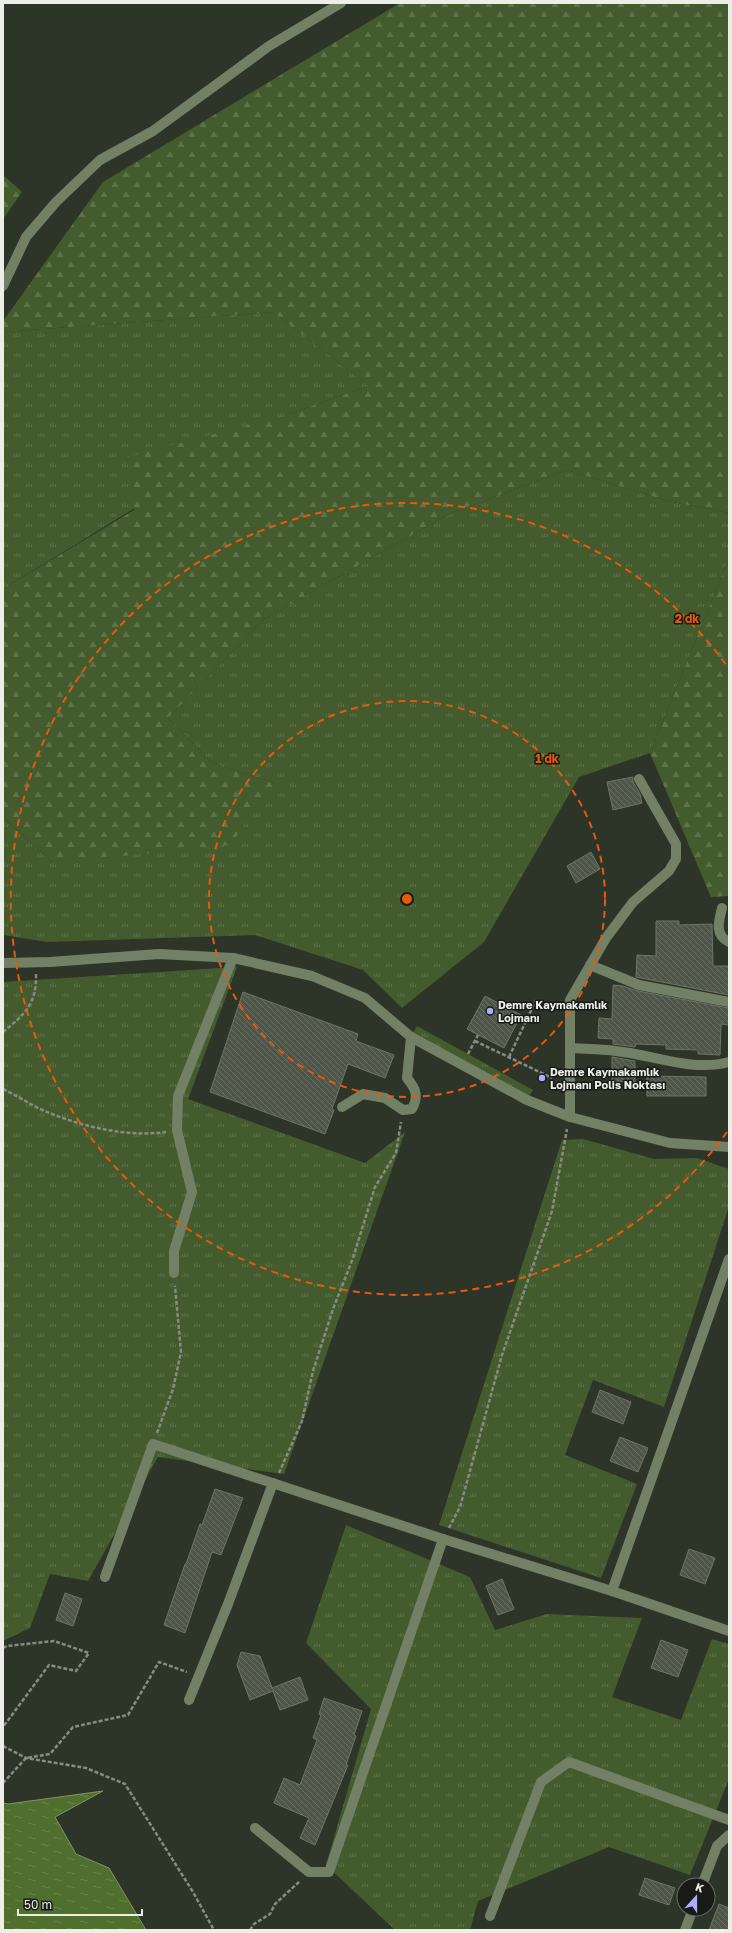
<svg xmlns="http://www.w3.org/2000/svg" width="732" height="1933" font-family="'Golos Text',sans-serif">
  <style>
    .grass { fill: url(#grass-tufts) }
    .forest { fill: url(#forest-firs) }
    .water { fill: url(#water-ripples); stroke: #7e9566 }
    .building { fill: url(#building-back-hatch); stroke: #6d7567 }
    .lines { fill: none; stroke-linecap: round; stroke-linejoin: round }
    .path { stroke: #878c83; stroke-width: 2.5; stroke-dasharray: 4 2; stroke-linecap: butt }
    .minor { stroke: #728165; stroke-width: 10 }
    .ring { fill: none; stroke: #e8590c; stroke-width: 2; stroke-dasharray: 7 5 }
    .poi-dot { fill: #abaffb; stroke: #171a15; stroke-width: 1.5 }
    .labels { text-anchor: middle; stroke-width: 3; stroke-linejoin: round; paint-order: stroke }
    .poi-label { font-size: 11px; font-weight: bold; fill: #ebefe8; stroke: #171a15; text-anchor: start }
    .centre { fill: #e8590c; stroke: #171a15; stroke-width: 2 }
    .ring-label { font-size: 12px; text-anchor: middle; font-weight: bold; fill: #e8590c; stroke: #171a15; stroke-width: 3; stroke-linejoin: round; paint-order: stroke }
  </style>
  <defs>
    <pattern id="grass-tufts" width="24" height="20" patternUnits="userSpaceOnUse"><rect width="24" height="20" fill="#445b2d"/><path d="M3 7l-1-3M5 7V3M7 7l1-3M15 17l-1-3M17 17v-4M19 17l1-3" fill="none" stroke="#5f734b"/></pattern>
    <pattern id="forest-firs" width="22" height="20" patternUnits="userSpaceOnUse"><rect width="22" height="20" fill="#445b2d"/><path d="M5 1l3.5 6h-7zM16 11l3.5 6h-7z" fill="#5f734b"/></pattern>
    <pattern id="water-ripples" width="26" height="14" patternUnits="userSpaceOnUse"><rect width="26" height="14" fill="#506f2f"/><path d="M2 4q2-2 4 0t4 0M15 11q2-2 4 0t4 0" fill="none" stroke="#69844d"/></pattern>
    <pattern id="building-back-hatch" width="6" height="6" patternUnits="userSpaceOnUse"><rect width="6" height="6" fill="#4f5649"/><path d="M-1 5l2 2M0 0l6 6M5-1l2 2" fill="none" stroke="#686f63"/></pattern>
  </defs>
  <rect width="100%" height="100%" fill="#2d3428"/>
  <g class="grass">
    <polygon points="273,312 369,386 286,415 3,589 3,332"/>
    <polygon points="567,470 668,501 729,513 729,558 650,753 579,777 484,942 402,1008 363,970 255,935 47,942 3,935 3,817 53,863 274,783 212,763 168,718 264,619 451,513"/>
    <polygon points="237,967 188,1099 365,1163 405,1132 284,1474 158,1457 88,1581 50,1574 30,1628 3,1641 3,982"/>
    <polygon points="417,1026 533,1090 527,1100 411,1037"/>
    <polygon points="583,1139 654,1159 697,1158 729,1169 729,1206 664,1407 593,1380 565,1455 637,1484 601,1578 439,1525 562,1140"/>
    <polygon points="346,1525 470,1577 495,1630 547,1614 642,1618 612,1697 681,1720 712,1639 729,1644 729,1779 690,1875 609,1847 478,1901 470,1930 395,1930 326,1865 371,1709 306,1643"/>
  </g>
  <g class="forest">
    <polygon points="400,3 729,3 729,513 668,501 567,470 451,513 264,619 168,718 212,763 274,783 230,845 53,863 3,817 3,589 134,510 127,457 286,415 369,386 273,312 3,332 3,321 103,182"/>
    <polygon points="3,175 22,192 3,219"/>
    <polygon points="729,558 729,896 711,897 650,753"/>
  </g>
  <polygon class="water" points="103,1791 55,1817 76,1854 109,1868 146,1930 3,1930 3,1803 8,1804"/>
  <g class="building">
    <polygon points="633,777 633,782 640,794 642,803 613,810 607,782"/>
    <polygon points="591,852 600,869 576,883 567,866"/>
    <polygon points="656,921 679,921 679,925 712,924 713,966 729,966 729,995 636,977 637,955 656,956"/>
    <polygon points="613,985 623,986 638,991 729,1008 729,1025 721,1024 720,1055 698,1054 698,1050 666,1049 666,1045 636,1044 635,1047 613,1044 613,1039 598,1038 599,1018 612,1019"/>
    <polygon points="243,992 358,1034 356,1041 394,1055 385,1078 348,1064 332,1109 334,1110 325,1134 210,1092"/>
    <polygon points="485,996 521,1015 504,1048 467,1029"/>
    <polygon points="612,1057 635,1061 635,1082 612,1081"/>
    <polygon points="647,1076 706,1077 706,1096 647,1096"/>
    <polygon points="600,1390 631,1402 623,1424 592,1412"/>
    <polygon points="620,1437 648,1448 638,1472 610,1461"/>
    <polygon points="215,1489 243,1498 221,1555 212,1552 185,1633 164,1625 185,1564 186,1564 200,1524 202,1525"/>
    <polygon points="689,1549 715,1558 705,1584 680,1575"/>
    <polygon points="502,1579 514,1609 498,1615 486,1586"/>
    <polygon points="65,1593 82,1599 73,1626 56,1620"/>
    <polygon points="661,1640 688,1650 678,1677 651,1668"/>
    <polygon points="241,1652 260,1656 272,1688 300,1677 308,1700 280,1710 273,1691 250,1700 237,1665"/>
    <polygon points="324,1698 362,1711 354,1735 356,1736 346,1765 348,1765 315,1845 300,1838 309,1818 274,1803 284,1778 300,1785 317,1740 313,1738 321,1715 319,1714"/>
    <polygon points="645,1878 675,1888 669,1905 639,1895"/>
    <polygon points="719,1904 729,1908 729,1930 709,1930"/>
  </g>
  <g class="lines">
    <g class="path">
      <path d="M3 1032C24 1015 37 1004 36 974"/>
      <polyline points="475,1041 552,1078"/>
      <polyline points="468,1054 478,1035"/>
      <polyline points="509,1057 536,1000"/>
      <path d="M3 1089C20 1097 35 1108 52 1114 88 1128 128 1137 166 1132"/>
      <polyline points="157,1433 173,1389 181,1352 175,1286"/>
      <polyline points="279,1473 302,1421 313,1371 333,1309 353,1258 375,1187 396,1153 401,1122"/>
      <polyline points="449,1528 460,1507 502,1355 552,1211 567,1129"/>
      <polyline points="3,1648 7,1646 54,1641 89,1653 76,1671 49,1665 3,1727"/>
      <polyline points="3,1746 26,1758 86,1768 125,1784 193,1892 214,1930"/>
      <polyline points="3,1783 26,1758 50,1754 73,1727 128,1715 159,1662 187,1672"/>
      <polyline points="250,1930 254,1924 270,1914 275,1904 300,1881"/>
    </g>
    <g class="minor">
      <polyline points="3,286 26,237 56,202 100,160 153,131 269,46 341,3"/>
      <path d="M722 908C719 921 714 935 729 942"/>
      <polyline points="3,963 50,962 159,954 233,958 312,976 365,998 411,1037 527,1100 570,1117 670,1143 729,1147"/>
      <polyline points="590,965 639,985 729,1002"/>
      <path d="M570 1048C585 1049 601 1049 616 1051 654 1055 691 1072 729 1062"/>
      <path d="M342 1107 363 1094 385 1098 403 1110 412 1109C419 1096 416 1089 407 1078L411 1037"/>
      <polyline points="570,1117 570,1000 606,938 633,902 669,871 676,859 676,844 639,779"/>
      <polyline points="174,1273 174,1251 192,1192 177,1130 178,1096 233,958"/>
      <polyline points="105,1577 153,1444 443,1539 612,1591 729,1259"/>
      <polyline points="612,1591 729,1631"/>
      <polyline points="189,1700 228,1604 273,1483"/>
      <polyline points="255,1828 309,1872 329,1872 443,1539"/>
      <polyline points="702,1885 717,1846 729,1835"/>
      <polyline points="490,1916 541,1782 569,1762 729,1820"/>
      <polyline points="685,1930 693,1909"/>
    </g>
  </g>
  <g class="ring">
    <circle cx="407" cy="899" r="198"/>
    <path d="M727 1132A396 396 0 1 1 727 666"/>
  </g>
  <g class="poi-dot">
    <circle cx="490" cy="1011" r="4"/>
    <circle cx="542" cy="1078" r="4"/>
  </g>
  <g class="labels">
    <g class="poi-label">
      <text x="498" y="1009">Demre Kaymakamlık<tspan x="498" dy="13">Lojmanı</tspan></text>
      <text x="550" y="1076">Demre Kaymakamlık<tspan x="550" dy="13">Lojmanı Polis Noktası</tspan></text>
    </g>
  </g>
  <circle cx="407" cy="899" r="6" class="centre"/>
  <g class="ring-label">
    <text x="687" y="623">2 dk</text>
    <text x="547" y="763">1 dk</text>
  </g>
  <rect width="732" height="1933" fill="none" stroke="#ebefe8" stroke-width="8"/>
  <g transform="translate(696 1897) rotate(21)"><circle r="19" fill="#171a15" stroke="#6c6f69"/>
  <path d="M0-3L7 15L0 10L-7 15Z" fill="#abaffb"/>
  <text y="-6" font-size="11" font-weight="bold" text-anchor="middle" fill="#ebefe8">K</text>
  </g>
  <path d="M18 1909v6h124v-6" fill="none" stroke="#ebefe8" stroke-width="2"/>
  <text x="24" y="1909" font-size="12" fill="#ebefe8" stroke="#171a15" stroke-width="3" paint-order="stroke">50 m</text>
</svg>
